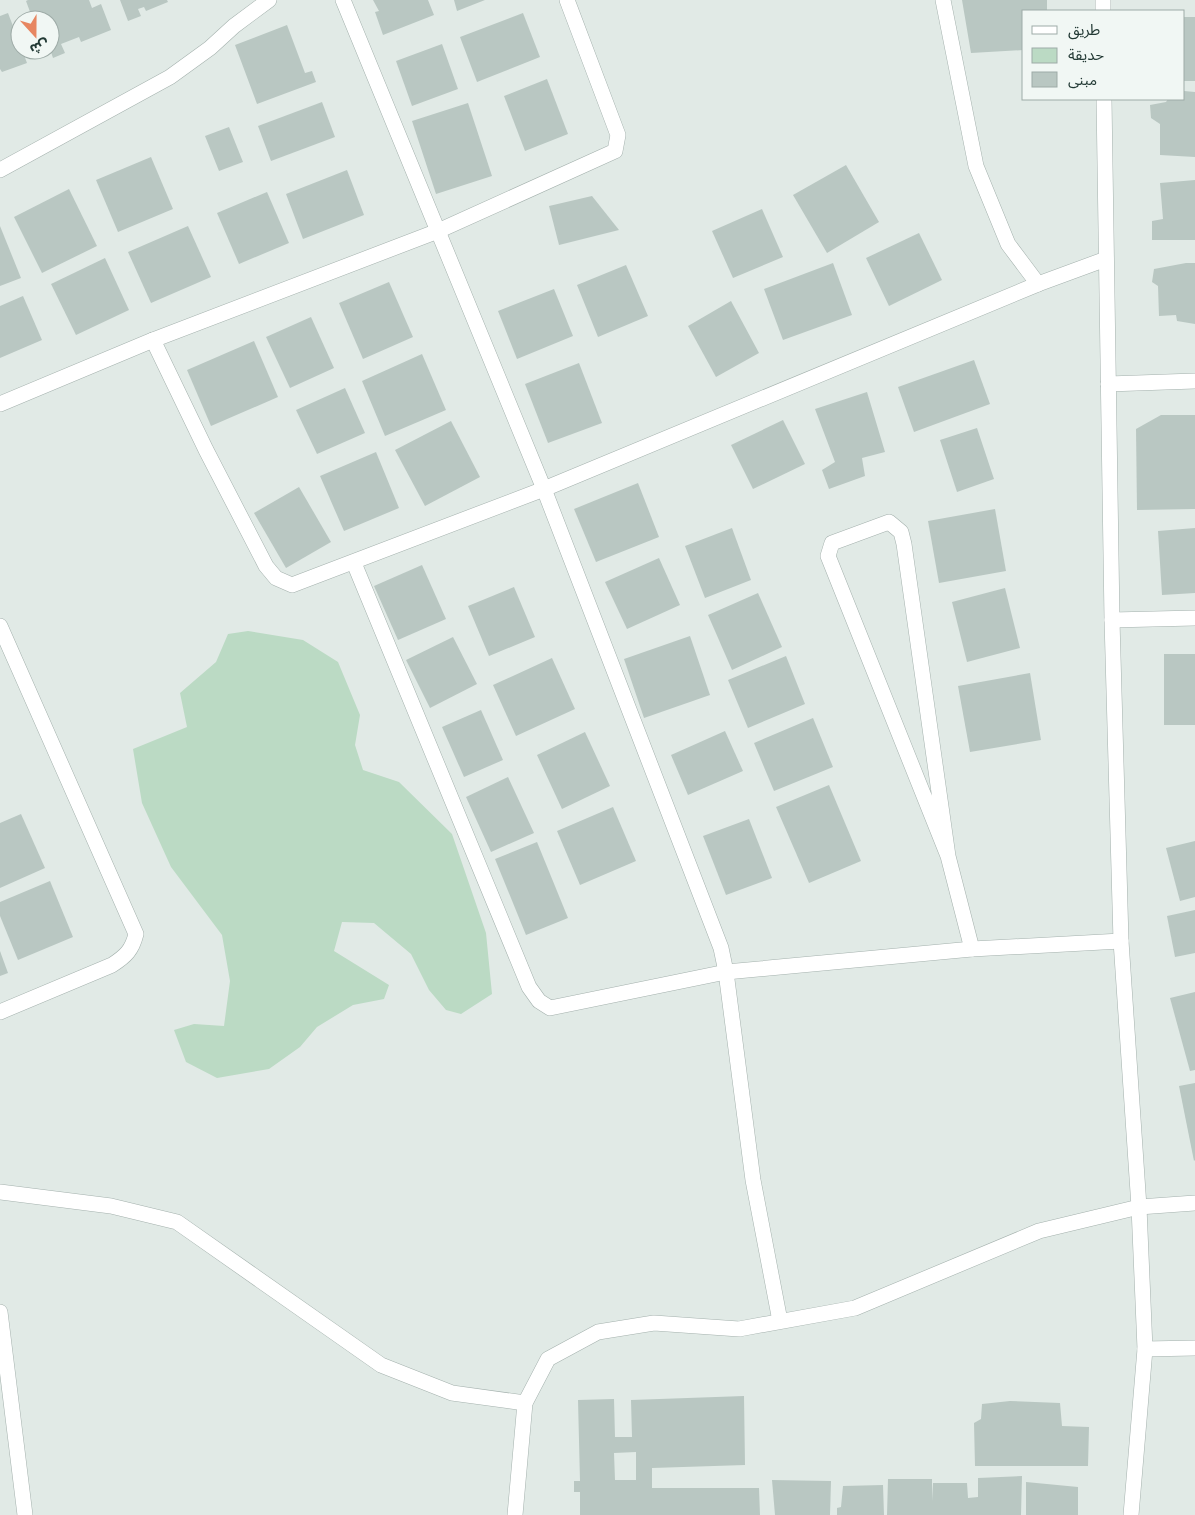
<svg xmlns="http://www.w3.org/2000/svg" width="1195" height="1515" font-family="Ubuntu,'Noto Sans Arabic',sans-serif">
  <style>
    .green { fill: #bbdac4 }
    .building { fill: #b9c7c2; fill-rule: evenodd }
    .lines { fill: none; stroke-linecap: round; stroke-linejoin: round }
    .minor-casing { stroke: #a4b1ad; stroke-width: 16 }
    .minor { stroke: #fff; stroke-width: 15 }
  </style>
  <rect width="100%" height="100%" fill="#e1eae6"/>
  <polygon class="green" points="248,631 303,640 338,662 360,715 355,745 363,770 399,782 452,834 486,933 492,994 461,1014 446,1010 429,990 411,954 374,923 342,922 334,951 389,985 384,999 353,1005 317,1027 300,1047 269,1069 217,1078 186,1062 174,1030 194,1024 224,1026 230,981 222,935 171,867 142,803 133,749 187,727 180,693 216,662 228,634"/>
  <g class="building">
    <polygon points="28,0 89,0 92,8 101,4 111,30 81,42 79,37 61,44 65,53 53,58 51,52 46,54 45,50 50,50 50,20 33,20 26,1"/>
    <polygon points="120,0 167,0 168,2 146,11 144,7 138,9 141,16 128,21"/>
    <polygon points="373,0 428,0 434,15 383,35 375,12 379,11"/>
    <polygon points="454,0 485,0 457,11"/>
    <polygon points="962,0 1047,0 1047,11 1024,11 1024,50 971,53"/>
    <polygon points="8,13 27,63 2,72 0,69 0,16"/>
    <polygon points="523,13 540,57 477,82 460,37"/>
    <rect x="1184" y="17" width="11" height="64"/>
    <polygon points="287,25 305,73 312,71 316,82 257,104 235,45"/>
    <polygon points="442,44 458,89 412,106 396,61"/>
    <polygon points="547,79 568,134 525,151 504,96"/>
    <polygon points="1184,91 1195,92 1195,157 1160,155 1160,124 1151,118 1150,105 1166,102 1168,99 1184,99"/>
    <polygon points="322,102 335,137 271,161 258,126"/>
    <polygon points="468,103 492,176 436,194 412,121"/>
    <polygon points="229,127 243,162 219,171 205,136"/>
    <polygon points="151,157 173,209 118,232 96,180"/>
    <polygon points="846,165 879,222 827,253 793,195"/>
    <polygon points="347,170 364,215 303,239 286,194"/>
    <polygon points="1195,180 1195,240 1152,240 1152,221 1163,219 1160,183"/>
    <polygon points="69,189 97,246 42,273 14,217"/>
    <polygon points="267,192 289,243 239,264 217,213"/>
    <polygon points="592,196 619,230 559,245 549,206"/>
    <polygon points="762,209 783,257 733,278 712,231"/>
    <polygon points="0,226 21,278 0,286"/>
    <polygon points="188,226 211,277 151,303 128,252"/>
    <polygon points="919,233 942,280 889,306 866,258"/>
    <polygon points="105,258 129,310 76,335 51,284"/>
    <polygon points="833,263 852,315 783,340 764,289"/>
    <polygon points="1186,263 1195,263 1195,324 1177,321 1176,315 1159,316 1158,286 1152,282 1154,269"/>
    <polygon points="626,265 648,316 598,337 577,285"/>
    <polygon points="389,282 413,337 363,359 339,303"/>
    <polygon points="554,289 573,336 517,359 498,311"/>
    <polygon points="23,296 42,340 0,358 0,306"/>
    <polygon points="731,301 759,353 716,377 688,326"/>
    <polygon points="311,317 334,368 290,388 266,337"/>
    <polygon points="254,341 278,397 211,426 187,370"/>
    <polygon points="422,354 446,410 385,436 362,381"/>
    <polygon points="974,360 990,404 914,432 898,387"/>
    <polygon points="579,363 602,423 548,443 525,384"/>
    <polygon points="345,388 365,433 317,454 296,410"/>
    <polygon points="867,392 885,452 862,458 865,476 829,489 822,470 835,462 815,409"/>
    <polygon points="1161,415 1195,415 1195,509 1137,510 1136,429"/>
    <polygon points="783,420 805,464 753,489 731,445"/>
    <polygon points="451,421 480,477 425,506 395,450"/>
    <polygon points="977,428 994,479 957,492 940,440"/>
    <polygon points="376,452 399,508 344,531 320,476"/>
    <polygon points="638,483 659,537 596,562 574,509"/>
    <polygon points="299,487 331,542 286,568 254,513"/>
    <polygon points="995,509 1006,571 939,583 928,521"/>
    <polygon points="732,528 751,580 705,598 685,546"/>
    <polygon points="1195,528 1195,593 1162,595 1158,531"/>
    <polygon points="659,558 680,605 627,629 605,582"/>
    <polygon points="422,565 446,619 398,640 374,586"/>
    <polygon points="514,587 535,637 489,656 468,606"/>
    <polygon points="1005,588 1020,648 967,662 952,602"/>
    <polygon points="758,593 782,647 732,670 708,615"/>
    <polygon points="690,636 710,695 644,718 624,659"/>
    <polygon points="453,637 477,684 430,708 406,660"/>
    <rect x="1164" y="654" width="31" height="71"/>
    <polygon points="786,656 805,704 748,728 728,680"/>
    <polygon points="552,658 575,709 516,736 493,685"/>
    <polygon points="1030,673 1041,740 970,752 958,686"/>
    <polygon points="481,710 503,760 464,777 442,727"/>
    <polygon points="813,718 833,767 774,791 754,743"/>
    <polygon points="725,731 743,771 688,795 671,755"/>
    <polygon points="585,732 610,786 562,809 537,755"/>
    <polygon points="508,777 534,833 491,852 466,797"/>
    <polygon points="829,785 861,861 809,883 776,807"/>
    <polygon points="613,807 636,861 580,885 557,831"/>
    <polygon points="21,814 45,868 0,888 0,823"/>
    <polygon points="749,819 772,878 726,895 703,836"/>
    <polygon points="1195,841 1195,897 1180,901 1166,848"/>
    <polygon points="537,842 568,918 526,935 495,859"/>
    <polygon points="50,881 73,937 18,960 0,916 0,902"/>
    <polygon points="1195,910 1195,953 1175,957 1167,916"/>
    <polygon points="0,951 8,973 0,976"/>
    <polygon points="1195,992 1195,1070 1190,1071 1170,998"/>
    <polygon points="1195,1083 1195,1160 1194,1161 1179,1086"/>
    <path d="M744 1396 745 1465 652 1468V1488H759L760 1515H580V1492H574V1481H580L578 1400 614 1399 615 1437H632L631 1400ZM636 1452V1480H615L614 1453Z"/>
    <polygon points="1010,1401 1060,1403 1062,1426 1089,1427 1088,1466 975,1466 974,1423 981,1419 982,1404"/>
    <polygon points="1022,1476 1021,1515 887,1515 888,1479 932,1479 932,1501 933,1483 967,1483 968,1498 978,1497 978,1478"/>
    <polygon points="772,1480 831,1481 830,1515 775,1515"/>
    <polygon points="1026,1482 1078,1487 1078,1515 1026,1515"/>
    <polygon points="883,1485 884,1515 837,1515 837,1508 841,1507 843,1486"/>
  </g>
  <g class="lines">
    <defs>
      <g id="minor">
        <polyline points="343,0 544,489 721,948 726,972 753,1180 780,1321"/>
        <polyline points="943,0 976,166 1008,244 1038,284"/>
        <polyline points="1103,0 1103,11"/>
        <polyline points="1104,99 1112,620 1121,941 1139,1207 1145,1349 1131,1515"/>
        <polyline points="0,170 170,77 210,48 234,26 269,0"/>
        <polyline points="153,340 206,450 266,566 276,578 292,585 544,489 1038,284 1106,259"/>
        <polyline points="1108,384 1195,381"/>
        <polyline points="0,404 153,340 438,231 615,151 618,135 567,0"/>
        <polyline points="354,563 529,987 539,1001 550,1008 726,972 972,949 1121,941"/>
        <polyline points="1112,620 1195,618"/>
        <path d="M0 626 136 934C132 950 126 956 112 965L0 1012"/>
        <polyline points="948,856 828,556 832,543 889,522 901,532 904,544 948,856 972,949"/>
        <polyline points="0,1192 111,1206 177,1222 381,1365 452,1393 525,1403"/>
        <polyline points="0,1312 25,1515"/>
        <polyline points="1145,1349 1195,1348"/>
        <polyline points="515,1515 525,1403 548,1359 598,1332 654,1323 739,1329 855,1308 1039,1231 1139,1207 1195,1203"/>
      </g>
    </defs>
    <use href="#minor" class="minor-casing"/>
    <use href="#minor" class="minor"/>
  </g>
  <rect x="1022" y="10" width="162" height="90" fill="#f1f7f4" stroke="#9eaba7"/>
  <rect x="1032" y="26" width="25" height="8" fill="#ffffff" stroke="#9eaba7"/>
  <text x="1068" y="35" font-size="15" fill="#223934">طريق</text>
  <rect x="1032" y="48" width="25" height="15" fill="#bbdac4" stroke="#9eaba7"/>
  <text x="1068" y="60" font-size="15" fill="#223934">حديقة</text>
  <rect x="1032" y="72" width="25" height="15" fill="#b9c7c2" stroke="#9eaba7"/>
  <text x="1068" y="85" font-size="15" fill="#223934">مبنى</text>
  <g transform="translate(35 35) rotate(159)"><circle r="24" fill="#f1f7f4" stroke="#9eaba7"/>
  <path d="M0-4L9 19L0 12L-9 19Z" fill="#e78661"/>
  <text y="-8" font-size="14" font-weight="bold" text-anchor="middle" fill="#223934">ش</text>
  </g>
</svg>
